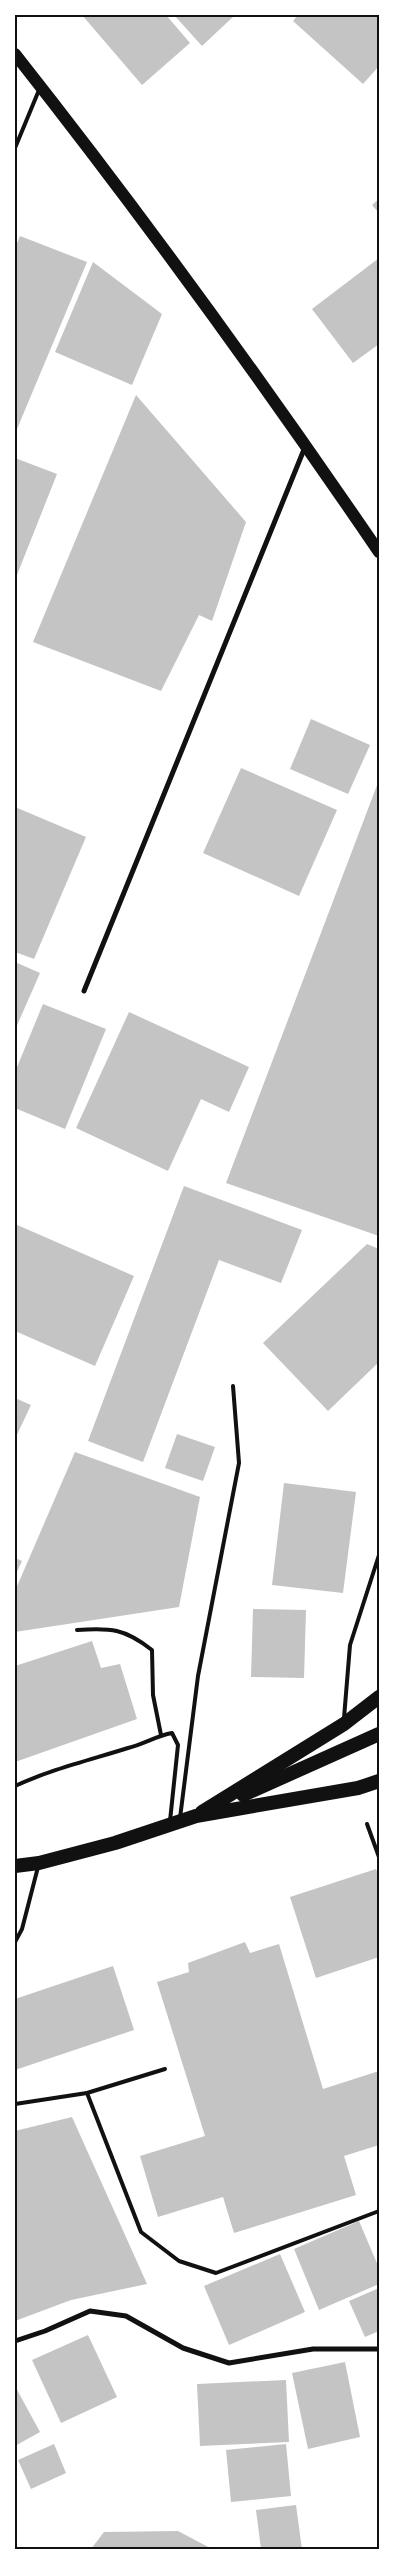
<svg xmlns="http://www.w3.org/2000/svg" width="394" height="2564" font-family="'Exo 2',sans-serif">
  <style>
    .building { fill: #c4c4c4 }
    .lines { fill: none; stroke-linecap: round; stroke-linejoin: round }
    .service { stroke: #111; stroke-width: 4 }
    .minor { stroke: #111; stroke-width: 5 }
    .primary { stroke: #111; stroke-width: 12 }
    .trunk { stroke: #111; stroke-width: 14 }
    .neatline { fill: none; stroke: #111; stroke-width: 2 }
  </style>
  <rect width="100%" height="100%" fill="#fff"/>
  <g class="building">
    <polygon points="82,15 166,15 190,43 142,85"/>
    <polygon points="174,15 235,15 202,46"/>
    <polygon points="298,15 379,15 379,66 363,84 293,21"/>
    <polygon points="379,199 379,213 372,205"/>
    <polygon points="20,236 87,262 17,429 15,248"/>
    <polygon points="379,258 379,344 353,363 312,309"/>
    <polygon points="93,262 162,314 132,385 55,352"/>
    <polygon points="136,395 246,522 212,621 199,615 161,691 33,642"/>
    <polygon points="15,458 57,474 15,580"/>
    <polygon points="311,719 370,745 348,794 290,769"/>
    <polygon points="241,768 337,810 299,896 203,853"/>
    <polygon points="379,780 379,1236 226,1183"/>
    <polygon points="15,807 86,837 34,959 15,952"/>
    <polygon points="15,962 40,973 15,1030"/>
    <polygon points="43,1004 106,1029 65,1129 15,1108 15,1072"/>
    <polygon points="129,1012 249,1067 229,1112 201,1099 168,1171 76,1128"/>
    <polygon points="184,1186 302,1230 281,1283 219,1260 143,1462 88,1441"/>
    <polygon points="15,1224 134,1276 95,1366 15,1331"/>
    <polygon points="367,1244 379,1249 379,1362 328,1411 263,1343"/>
    <polygon points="15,1398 31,1405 15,1439"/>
    <polygon points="177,1434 215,1447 203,1481 165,1468"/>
    <polygon points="75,1452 200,1497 179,1607 15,1632 15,1591"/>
    <polygon points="284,1483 356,1492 343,1593 272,1585"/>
    <polygon points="15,1558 22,1561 15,1576"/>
    <polygon points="253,1609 306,1610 304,1678 251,1677"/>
    <polygon points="92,1641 101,1668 120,1664 137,1719 15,1762 15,1666"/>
    <polygon points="376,1869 379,1877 379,1957 316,1978 290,1897"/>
    <polygon points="245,1942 250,1953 279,1944 323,2089 379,2071 379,2145 344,2156 356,2195 234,2233 223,2197 158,2217 140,2156 205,2136 157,1982 189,1972 188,1963"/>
    <polygon points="113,1966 134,2030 15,2070 15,1999"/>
    <polygon points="72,2117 147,2284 71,2300 15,2321 15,2131"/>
    <polygon points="359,2221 379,2268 379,2284 319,2310 294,2249"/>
    <polygon points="280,2254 305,2312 229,2345 204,2286"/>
    <polygon points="379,2288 379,2331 365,2337 349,2301"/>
    <polygon points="88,2335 117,2397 61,2423 32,2360"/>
    <polygon points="345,2362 360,2437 308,2449 292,2373"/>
    <polygon points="286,2380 289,2442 200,2446 197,2384"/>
    <polygon points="15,2386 40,2432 15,2446"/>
    <polygon points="54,2444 66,2473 31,2489 18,2460"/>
    <polygon points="286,2444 291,2496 231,2502 226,2450"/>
    <polygon points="296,2505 302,2549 261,2549 256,2510"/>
    <polygon points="178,2531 212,2549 91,2549 104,2532"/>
  </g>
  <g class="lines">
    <g class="service">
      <polyline points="15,148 39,90"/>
      <path d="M77 1630C111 1628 124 1628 152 1650L153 1695 161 1735"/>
      <polyline points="344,1718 350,1645 379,1555"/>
      <path d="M15 1786C52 1769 90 1760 128 1748 144 1744 156 1736 172 1733L178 1745 170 1821"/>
      <polyline points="180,1818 198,1676 239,1463 233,1386"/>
      <polyline points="367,1824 379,1857"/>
      <polyline points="15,1942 22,1929 38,1867"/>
      <polyline points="87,2093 165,2069"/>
      <polyline points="15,2104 87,2093 141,2232 179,2261 216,2273 379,2211"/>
    </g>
    <g class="minor">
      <polyline points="84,991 305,447"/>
      <polyline points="15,2341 45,2331 90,2311 126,2316 183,2348 229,2363 313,2349 379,2349"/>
    </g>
    <path class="primary" d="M15 54C142 215 263 382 379 552"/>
    <g class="trunk">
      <polyline points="243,1795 379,1734"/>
      <polyline points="202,1812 344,1724 379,1697"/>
      <polyline points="15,1866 39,1863 115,1843 196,1816 358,1788 379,1781"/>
    </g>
  </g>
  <rect width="394" height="2564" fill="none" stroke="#ffffff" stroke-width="32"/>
  <rect x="16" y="16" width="362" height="2532" class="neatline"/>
</svg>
